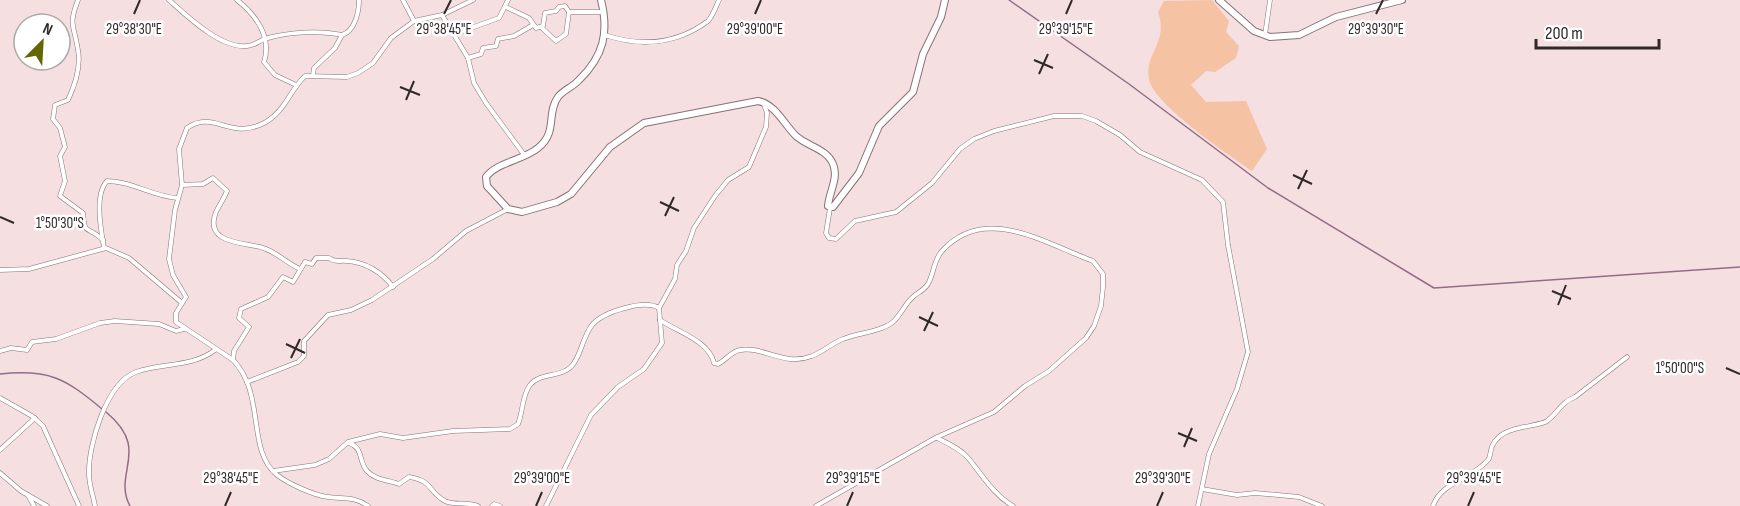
<svg xmlns="http://www.w3.org/2000/svg" width="1740" height="506" font-family="'Sofia Sans Condensed',sans-serif">
  <style>
    .green { fill: #f5c3a4 }
    .lines { fill: none; stroke-linecap: round; stroke-linejoin: round }
    .stream { stroke: #936c88; stroke-width: 1.5 }
    .street-casing { stroke: #867374; stroke-width: 5 }
    .secondary-casing { stroke: #867374; stroke-width: 8 }
    .street { stroke: #fff; stroke-width: 4 }
    .secondary { stroke: #fff; stroke-width: 6 }
    .ticks { fill: none; stroke: #302829; stroke-width: 2 }
    .ticks-label { font-size: 15px; text-anchor: middle; fill: #302829; stroke: #fff; stroke-width: 5; stroke-linejoin: round; paint-order: stroke }
  </style>
  <rect width="100%" height="100%" fill="#f5dfe0"/>
  <path class="green" d="M1212 0 1229 21 1226 32 1239 46 1236 58 1215 72 1206 71 1191 85 1206 102 1246 101 1267 149 1252 171C1229 155 1153 104 1149 79 1144 53 1169 43 1158 12L1164 1Z"/>
  <g class="lines">
    <g class="stream">
      <polyline points="1009,0 1129,84 1268,188 1434,288 1740,267"/>
      <path d="M0 374C49 369 65 378 102 409"/>
      <path d="M106 412C152 450 112 472 130 506"/>
    </g>
    <defs>
      <g id="street">
        <path d="M78 0C68 26 74 24 78 50 81 66 75 85 68 100L55 105 53 119 60 128 65 147 60 156 65 181 60 196 83 213C85 237 86 224 103 240"/>
        <path d="M169 0C187 16 221 49 247 46 255 46 261 39 268 38 290 32 320 30 342 35"/>
        <path d="M237 0C256 15 272 37 264 62L275 75 296 85"/>
        <polyline points="506,7 529,18 536,28 543,26 545,13 556,11 559,7 565,6 569,12 604,12"/>
        <polyline points="442,15 468,58 474,83 486,103 525,156"/>
        <polyline points="414,21 442,15 473,0"/>
        <polyline points="541,27 556,41 566,34 569,12"/>
        <polyline points="454,34 499,18 508,0"/>
        <path d="M605 35C641 47 677 44 708 21 713 16 716 6 719 0"/>
        <polyline points="1265,35 1270,0"/>
        <polyline points="468,58 481,54 483,48 496,46 498,39 514,36 533,25"/>
        <path d="M313 75 314 68 335 48 342 35C355 31 359 12 359 0"/>
        <path d="M182 185 203 184 213 178 227 191C224 199 219 205 216 212 203 245 246 242 263 248 275 251 288 264 300 269"/>
        <polyline points="830,208 826,233 829,238 836,239 855,221 896,212 932,183 960,149 974,139 994,131 1054,116 1082,116 1096,121 1120,135 1140,152 1202,180 1223,202 1228,245 1248,352 1237,389 1209,454 1198,506"/>
        <path d="M104 248C101 230 94 195 107 181 132 181 153 197 178 198"/>
        <polyline points="0,270 29,269 106,248 129,258 182,303"/>
        <path d="M660 320C678 332 709 341 714 363L718 364C726 360 732 351 740 350 764 346 784 367 812 356 823 352 832 343 843 339 858 333 884 331 894 321 902 313 906 302 914 296 919 292 924 290 928 284 934 274 933 261 942 251 985 203 1046 244 1093 261L1103 274V287L1101 306 1094 326 1086 338 1049 371 1025 386 994 412 937 437 816 506"/>
        <polyline points="0,351 11,348 27,350 32,342 56,339 100,323 115,321 159,324 176,331 184,329"/>
        <path d="M233 360 234 351 249 327 239 318 241 309 268 297 283 277 293 282 305 262 312 264 316 258H329C336 263 339 260 347 261 365 262 382 272 393 287"/>
        <polyline points="247,382 298,362 304,356 304,341 328,315 351,310 372,300 433,259 466,231 508,209"/>
        <polyline points="0,398 32,416 43,426 79,506"/>
        <path d="M937 438C947 443 961 449 969 459 982 475 994 495 1013 506"/>
        <path d="M349 443C364 448 358 461 367 471 375 480 389 480 399 484L409 477C434 481 427 491 445 501 455 506 467 501 478 506"/>
        <polyline points="0,450 35,418"/>
        <path d="M273 471 315 465 329 459 348 442 380 434 403 438 453 431 510 429 518 424C523 412 522 395 530 385 541 371 564 379 574 363 582 351 583 337 592 325 603 312 644 299 659 308"/>
        <polyline points="0,473 21,491 47,506"/>
        <polyline points="1202,489 1237,495 1255,493 1299,497 1322,506"/>
        <polyline points="28,495 34,506"/>
        <path d="M95 506C93 495 89 485 89 474 88 446 106 383 136 372 163 362 191 368 215 350"/>
        <path d="M368 506C354 496 343 499 328 497 313 495 289 484 277 475 246 450 266 394 233 360L176 322V313L186 297 173 275 169 259 175 210 182 185 179 149 187 128C215 109 230 142 266 122 285 111 290 90 305 76L347 77 358 73 373 63 391 38 414 21 403 0"/>
        <polyline points="492,506 494,504 500,506"/>
        <polyline points="546,506 591,415 618,387 644,369 662,343 659,308 675,279 677,265 686,251 694,228 715,196 728,180 749,167 766,127 767,113 764,104"/>
        <path d="M1433 506C1441 482 1472 479 1488 460 1492 456 1488 446 1499 437 1510 426 1541 426 1547 421 1558 413 1561 402 1575 397L1627 357"/>
      </g>
      <g id="secondary">
        <path d="M601 0C609 32 604 56 579 80 573 87 563 90 558 97 546 114 558 132 538 148 524 160 497 162 486 177L487 186 508 209 522 212 557 202 571 194 610 147 644 123 758 101C775 104 784 124 796 136 807 146 827 149 833 164 839 178 829 192 828 206L833 207 859 173 879 126 913 92 923 54 941 17 945 0"/>
        <polyline points="1219,0 1254,31 1270,37 1299,35 1336,17 1402,0"/>
      </g>
    </defs>
    <use href="#street" class="street-casing"/>
    <use href="#secondary" class="secondary-casing"/>
    <use href="#street" class="street"/>
    <use href="#secondary" class="secondary"/>
  </g>
  <path class="ticks" d="M134 14 140 0M444 14 451 0M755 14 761 0M1066 14 1072 0M1376 14 1383 0M1034 60 1053 68M1039 74 1048 54M400 87 420 95M406 100 414 81M1293 175 1312 184M1298 189 1307 170M660 202 679 211M665 216 674 197M0 217 14 223M1552 291 1571 299M1558 305 1566 285M919 317 938 326M924 331 933 312M286 344 305 353M291 358 300 339M1726 368 1740 374M1178 433 1197 441M1184 447 1192 428M225 506 231 492M536 506 542 492M847 506 853 492M1157 506 1163 492M1468 506 1474 492"/>
  <g class="ticks-label">
    <text x="134" y="34">29°38'30"E</text>
    <text x="1066" y="34">29°39'15"E</text>
    <text x="444" y="34">29°38'45"E</text>
    <text x="755" y="34">29°39'00"E</text>
    <text x="1376" y="34">29°39'30"E</text>
    <text x="60" y="228">1°50'30"S</text>
    <text x="1680" y="373">1°50'00"S</text>
    <text x="231" y="483">29°38'45"E</text>
    <text x="542" y="483">29°39'00"E</text>
    <text x="853" y="483">29°39'15"E</text>
    <text x="1163" y="483">29°39'30"E</text>
    <text x="1474" y="483">29°39'45"E</text>
  </g>
  <g transform="translate(42 42) rotate(24)"><circle r="28" fill="#ffffff" stroke="#aca9a9" stroke-width="1.5"/>
  <path d="M0-4.5L10 22L0 15L-10 22Z" fill="#646601"/>
  <text y="-9" font-size="16" font-weight="bold" text-anchor="middle" fill="#302829">N</text>
  </g>
  <path d="M1536 39v9h123v-9" fill="none" stroke="#302829" stroke-width="3"/>
  <text x="1545" y="39" font-size="18" fill="#302829" stroke="#ffffff" stroke-width="4.5" paint-order="stroke">200 m</text>
</svg>
